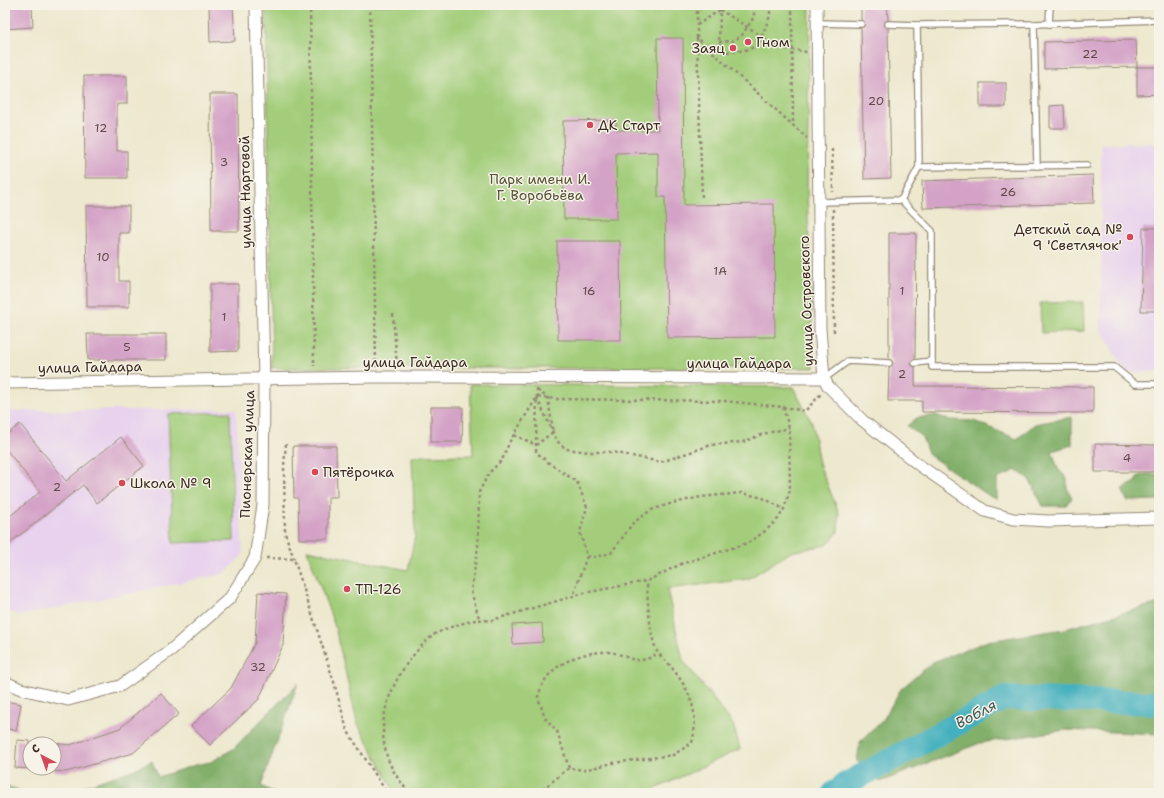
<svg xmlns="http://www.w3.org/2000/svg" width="1164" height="798" font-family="'Shantell Sans',sans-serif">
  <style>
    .built { fill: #e8d2ee }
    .green { fill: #a3cd7a; stroke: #6f7c4c }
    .forest { fill: #82b06a; stroke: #5e6d44 }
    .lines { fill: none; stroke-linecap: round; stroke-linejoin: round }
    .river { stroke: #42b0be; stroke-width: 24 }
    .building { fill: #d4a2c7 }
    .lane-casing { stroke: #948976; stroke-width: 8 }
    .street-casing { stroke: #948976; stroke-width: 13 }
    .path { stroke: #948976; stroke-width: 2.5; stroke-dasharray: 3 3; stroke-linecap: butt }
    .lane { stroke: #fff; stroke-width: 5.5 }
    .street { stroke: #fff; stroke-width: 11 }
    .poi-dot { fill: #d1495b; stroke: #f7f3e8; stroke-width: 1.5 }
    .labels { text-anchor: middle; stroke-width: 3; stroke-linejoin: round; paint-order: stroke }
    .number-label { font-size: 12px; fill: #614848 }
    .poi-label { font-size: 14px; fill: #3b2a1e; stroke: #f7f3e8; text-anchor: start }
    .park-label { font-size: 14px; fill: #555335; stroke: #f7f3e8 }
    .street-label { font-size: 14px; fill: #3b2a1e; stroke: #f7f3e8 }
    .water-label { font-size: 15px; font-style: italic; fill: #3d5956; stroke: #f7f3e8 }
  </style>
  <rect width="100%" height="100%" fill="#f7f3e8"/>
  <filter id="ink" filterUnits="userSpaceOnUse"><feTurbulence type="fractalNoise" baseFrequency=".025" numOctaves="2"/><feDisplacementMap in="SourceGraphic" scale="8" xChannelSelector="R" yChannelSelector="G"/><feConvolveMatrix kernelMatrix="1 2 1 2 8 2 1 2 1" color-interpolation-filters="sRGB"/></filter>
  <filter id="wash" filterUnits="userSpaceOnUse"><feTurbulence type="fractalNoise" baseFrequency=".012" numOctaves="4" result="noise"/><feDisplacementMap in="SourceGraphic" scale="16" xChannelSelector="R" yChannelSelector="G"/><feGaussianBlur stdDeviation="0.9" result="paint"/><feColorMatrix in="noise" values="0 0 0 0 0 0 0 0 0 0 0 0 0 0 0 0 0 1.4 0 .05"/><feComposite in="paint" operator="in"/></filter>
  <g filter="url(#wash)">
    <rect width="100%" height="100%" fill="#ede8ce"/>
    <g class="built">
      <polygon points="1159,143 1159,371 1126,373 1101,330 1101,144"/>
      <polygon points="236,409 243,555 223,574 19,616 5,609 5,411"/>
    </g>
    <g class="green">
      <polygon points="266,5 810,5 807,190 814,368 272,368"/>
      <polygon points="1083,302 1084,331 1041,333 1040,303"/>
      <polygon points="470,384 793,387 812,423 819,464 839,513 838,532 827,545 791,552 748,579 667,589 683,660 733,724 740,749 647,793 395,793 357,722 335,627 307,550 408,570 415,535 412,456 473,455"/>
      <polygon points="230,412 234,541 173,543 168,414"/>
    </g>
    <g class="forest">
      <polygon points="936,415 950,420 974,421 1017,439 1035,424 1072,417 1072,445 1052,451 1058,469 1067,478 1067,488 1072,498 1065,506 1043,506 1029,479 1016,470 997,479 997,499 991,497 929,455 922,437 907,426 917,418"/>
      <polygon points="1145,474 1159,474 1159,500 1127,501 1122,489 1136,482 1137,477"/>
      <polygon points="1159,603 1159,734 1065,730 980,743 880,782 857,761 860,742 883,720 901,689 933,662 988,641 1065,629"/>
      <polygon points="298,683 261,786 275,793 65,793 132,770 152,761 158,777 195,765 211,762 233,749"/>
      <polygon points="5,785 26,793 5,793"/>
    </g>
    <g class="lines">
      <polyline class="river" points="834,793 844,785 1005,698 1159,703"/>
    </g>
    <g id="blocks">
      <g class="building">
        <polygon points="5,5 32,5 33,27 5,29"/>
        <polygon points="209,5 233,5 235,41 210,42"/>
        <polygon points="861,5 887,5 888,20 884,24 888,28 891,178 864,179 861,28 865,24 861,20"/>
        <polygon points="657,38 683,38 684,205 774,204 775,337 667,338 665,197 658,197 658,152 616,153 617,219 564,219 563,121 616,120 616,130 658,130"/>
        <polygon points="1136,40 1137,67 1044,69 1044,42"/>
        <polygon points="1137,67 1159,67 1159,94 1137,95"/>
        <polygon points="84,76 127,76 127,104 117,104 117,151 127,151 127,178 85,178"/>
        <rect x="980" y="83" width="26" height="24"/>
        <polygon points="210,94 238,94 239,231 211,231"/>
        <polygon points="1064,105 1065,128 1050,128 1050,106"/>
        <polygon points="1093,175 1094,203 923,208 922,181"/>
        <polygon points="86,206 129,206 129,233 119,233 119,281 129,281 129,307 87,307"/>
        <polygon points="1143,228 1159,228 1159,252 1156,252 1156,289 1159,289 1159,311 1141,311"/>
        <polygon points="889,233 916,233 915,359 911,363 915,367 915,386 1093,387 1093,413 922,412 922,401 888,401 889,367 893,363 889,359"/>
        <polygon points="557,241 620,241 621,340 558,340"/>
        <polygon points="210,284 238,284 238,351 210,352"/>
        <polygon points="87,334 166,334 166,360 88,360"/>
        <polygon points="431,407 463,407 462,442 431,442"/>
        <polygon points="20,424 66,481 121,437 144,466 97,503 83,485 5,547 5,520 40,492 5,448 5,436"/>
        <polygon points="1095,444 1159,445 1159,472 1095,472"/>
        <polygon points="293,446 336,446 337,497 328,497 328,539 299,539 298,498 294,498"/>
        <polygon points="258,592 286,594 283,645 259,699 210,745 191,726 231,688 255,643"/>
        <polygon points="542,623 543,642 513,644 512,625"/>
        <polygon points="161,693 179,714 133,753 66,772 54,771 54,743 70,745 120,728"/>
        <polygon points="5,701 21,704 16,731 5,728"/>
        <polygon points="17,740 30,741 30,769 15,768"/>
      </g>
    </g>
  </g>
  <g filter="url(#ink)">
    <use href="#blocks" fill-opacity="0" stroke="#948976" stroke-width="1"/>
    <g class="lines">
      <defs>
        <g id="lane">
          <polyline points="817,23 861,24"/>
          <polyline points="888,24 917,25"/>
          <polyline points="1049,24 1050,5"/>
          <polyline points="1037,166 1034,24 1159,20"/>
          <polyline points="919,167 1087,165"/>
          <polyline points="901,200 919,167 917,25 1034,24"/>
          <polyline points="819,202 901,200 932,231 932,367 1114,367 1135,384 1159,384"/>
          <polyline points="915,363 932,361"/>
          <polyline points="825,378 848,361 889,363"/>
        </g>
        <g id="street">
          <polyline points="817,5 820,329 824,378 828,386 862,420 919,465 985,511 1013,519 1048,521 1159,518"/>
          <polyline points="5,383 376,377 824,378"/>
          <polyline points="5,682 21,689 68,700 120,686 171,650 230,598 255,558 263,505 264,379 256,5"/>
        </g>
      </defs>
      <use href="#lane" class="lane-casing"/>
      <use href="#street" class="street-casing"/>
      <g class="path">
        <polyline points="310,5 314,366"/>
        <polyline points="370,5 376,367"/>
        <polyline points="697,5 697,38 807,138"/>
        <path d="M770 5V16L762 36C774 50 790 49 807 52"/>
        <polyline points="792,5 793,125"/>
        <polyline points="720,10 727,5"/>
        <polyline points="697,25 720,10 713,5"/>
        <polyline points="697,38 702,198"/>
        <polyline points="719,42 733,41 742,35 754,17 754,5"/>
        <path d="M709 49C729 54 742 52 760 45L762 36 720 10 719 51"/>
        <polyline points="832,149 833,192"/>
        <polyline points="833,209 834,332"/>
        <polyline points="393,314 397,367"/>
        <polyline points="537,389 536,452 549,463 577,482 587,507 580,532 587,556 573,596"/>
        <polyline points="537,398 557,441 566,449 589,452 612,452 661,462 711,445 743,442 763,434 789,428"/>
        <polyline points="783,407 805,411 821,394"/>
        <polyline points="514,435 536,445 553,432 548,398 537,390"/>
        <polyline points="286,444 284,465 285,533 294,559"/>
        <polyline points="587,556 595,557 611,553 633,523 651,510 673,503 701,497 742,493 763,498 784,509"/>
        <polyline points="266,558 294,559 334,682 347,730 387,793"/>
        <path d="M569 768 557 731 545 718 538 697C540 692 541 685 545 680 558 661 585 651 608 652 631 654 634 669 658 653"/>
        <path d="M408 793C404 785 397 778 393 770 386 758 383 742 383 729 384 694 406 658 432 636 439 631 451 627 460 624 471 621 478 618 489 621L584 593 647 581 681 564 748 543 764 532 778 519 784 509 790 490 789 428 783 407 724 401 557 399 537 397 510 441 502 460 489 473 479 492 478 547 471 591 479 618"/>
        <path d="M538 793 569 768 584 770 613 763 673 755 692 743C700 710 689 689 669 664 666 660 661 657 658 653 650 641 647 597 647 581"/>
      </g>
      <use href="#lane" class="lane"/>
      <use href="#street" class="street"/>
    </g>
  </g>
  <g class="poi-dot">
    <circle cx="748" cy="42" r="4"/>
    <circle cx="733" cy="48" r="4"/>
    <circle cx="590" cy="125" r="4"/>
    <circle cx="1130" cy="237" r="4"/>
    <circle cx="315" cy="472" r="4"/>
    <circle cx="122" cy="483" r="4"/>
    <circle cx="347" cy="589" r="4"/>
  </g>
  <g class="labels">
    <g class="number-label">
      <text x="1090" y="58">22</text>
      <text x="876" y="105">20</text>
      <text x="101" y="132">12</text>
      <text x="224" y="166">3</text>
      <text x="1008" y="196">26</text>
      <text x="103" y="261">10</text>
      <text x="720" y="275">1А</text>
      <text x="589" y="295">16</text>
      <text x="902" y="295">1</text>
      <text x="224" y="321">1</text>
      <text x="127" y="351">5</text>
      <text x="902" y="378">2</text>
      <text x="1127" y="462">4</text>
      <text x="57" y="491">2</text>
      <text x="258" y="671">32</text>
    </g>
    <g class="poi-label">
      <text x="756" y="47">Гном</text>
      <text x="725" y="53" text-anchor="end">Заяц</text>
      <text x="598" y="130">ДК Старт</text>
      <text x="1122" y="234" text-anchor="end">Детский сад №<tspan x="1122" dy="16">9 'Светлячок'</tspan></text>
      <text x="323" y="477">Пятёрочка</text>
      <text x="130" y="488">Школа № 9</text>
      <text x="355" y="594">ТП-126</text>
    </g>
    <g class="park-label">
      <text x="540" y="184">Парк имени И.<tspan x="540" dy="16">Г. Воробьёва</tspan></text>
    </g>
    <g class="street-label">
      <text transform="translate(245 192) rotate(-91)" y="5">улица Нартовой</text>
      <text transform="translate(806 301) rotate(-92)" y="5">улица Островского</text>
      <text x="415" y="367">улица Гайдара</text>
      <text x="739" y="368">улица Гайдара</text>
      <text transform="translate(90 367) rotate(-1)" y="5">улица Гайдара</text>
      <text transform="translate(247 454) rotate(-88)" y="5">Пионерская улица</text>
    </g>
    <g class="water-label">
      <text transform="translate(976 714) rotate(-28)" y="5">Вобля</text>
    </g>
  </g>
  <rect width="1164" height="798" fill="none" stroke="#f7f3e8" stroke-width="20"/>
  <g transform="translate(42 756) rotate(319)"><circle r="19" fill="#f7f3e8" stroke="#aca397"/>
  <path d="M0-3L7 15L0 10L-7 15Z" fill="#d1495b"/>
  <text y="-6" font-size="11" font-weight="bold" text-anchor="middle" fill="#3b2a1e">С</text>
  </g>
</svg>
